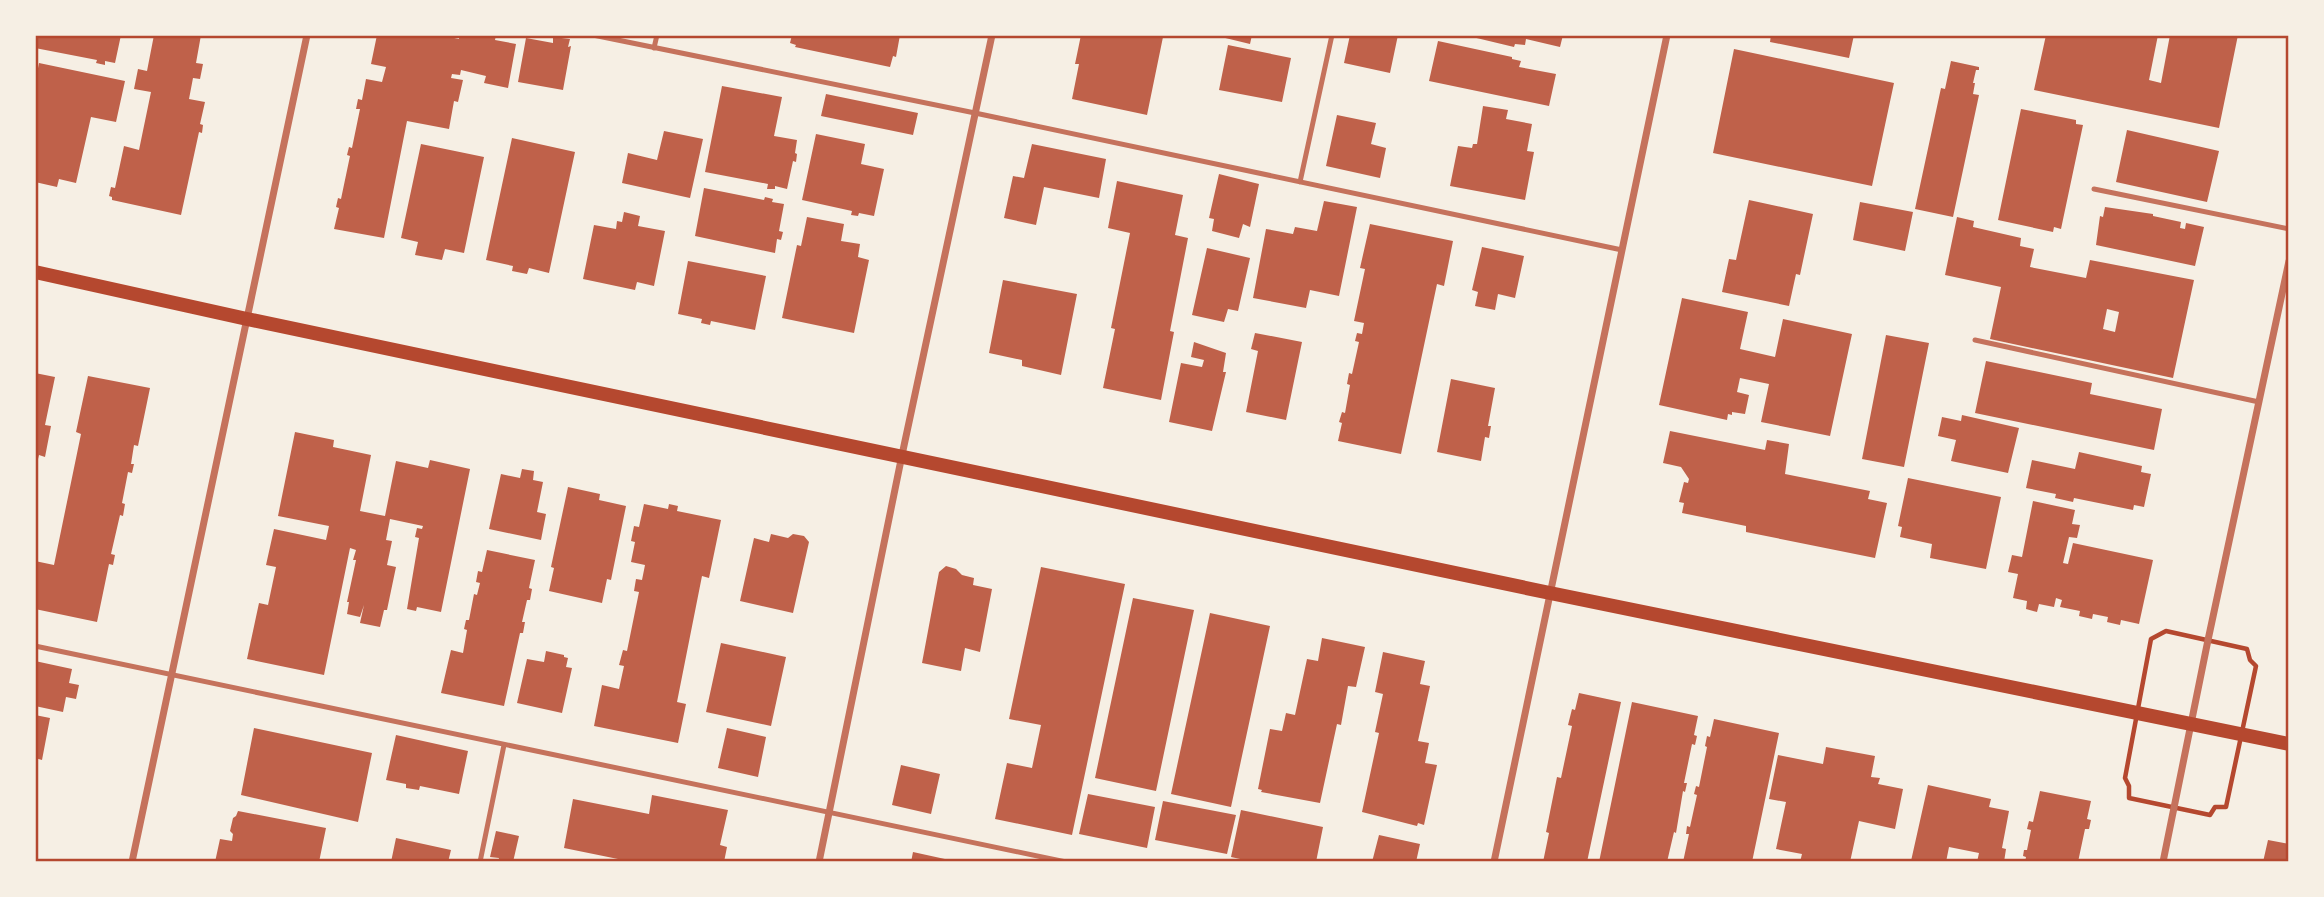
<svg xmlns="http://www.w3.org/2000/svg" width="2324" height="897" viewBox="0 0 2324 897" font-family="Overpass,sans-serif">
<style>
.building{fill:#bf614a;fill-rule:evenodd}
.lines{fill:none;stroke-linecap:round;stroke-linejoin:round}
.path{stroke:#b5482f;stroke-width:4.5}
.service{stroke:#c5725c;stroke-width:5}
.minor{stroke:#c5725c;stroke-width:7}
.secondary{stroke:#b5482f;stroke-width:14}
.neatline{fill:none;stroke:#b5482f;stroke-width:2.5}
</style>
<rect width="100%" height="100%" fill="#f6efe4"/>
<path class="building" d="M35,35H121L115,63L105,61V65L96,63L97,60L35,48Z
M154,35H201L196,63L203,64L200,79L193,78L189,99L205,102L200,124L203,125L202,133L199,132L181,215L112,200V197L109,196L111,187L115,188L124,146L139,150L151,92L134,89L138,69L147,71Z
M377,35H440L459,39V35H496L495,40L516,44L508,88L484,83L486,76L461,70L460,75L452,74L451,78L463,80L458,102L454,101L449,129L407,121L384,238L334,229L339,208L336,207L338,198L341,199L350,156L347,155L349,147L352,148L360,109H356L358,99L362,100L366,79L382,82L386,67L371,64Z
M792,35H900L896,57L893,56L890,67L795,47L796,45L790,43Z
M1081,35H1152L1163,37L1147,115L1072,99L1079,64H1075Z
M1213,35H1252L1250,44Z
M1350,35H1398L1390,73L1344,63Z
M1464,35H1563L1560,47L1526,39L1525,45L1515,44L1514,47Z
M1771,35H1854L1849,58L1770,42Z
M2046,35H2158L2149,80L2161,83L2170,35H2238L2219,128L2034,90Z
M553,37L570,39L568,47L571,46L563,90L518,82L526,38L553,43Z
M1438,41L1512,57V59L1521,61L1519,67L1556,74L1549,106L1429,81Z
M1228,45L1291,58L1282,102L1219,90Z
M1734,49L1894,83L1872,186L1713,153Z
M1951,61L1979,67V70H1976L1973,83H1975L1973,94L1979,95L1953,217L1915,209L1941,88L1945,89Z
M39,63L125,81L116,122L91,117L76,183L59,179L57,187L35,182V84Z
M722,86L782,97L774,136L797,140L795,153L797,154L796,162L793,161L787,189L775,186V189H767L768,184L705,172Z
M826,94L918,113L913,135L821,116Z
M1483,106L1508,110L1506,119L1532,124L1527,151L1534,152L1525,200L1450,186L1458,146L1472,148L1473,144H1477Z
M2021,109L2076,120V124L2083,125L2061,229L2054,227L2053,232L1998,220Z
M1337,115L1376,123L1371,144L1386,148L1380,178L1326,166Z
M2127,130L2219,151L2207,202L2116,182Z
M664,131L703,139L690,198L622,183L628,153L657,160Z
M816,134L865,144L861,164L884,169L874,216L859,213L858,216L851,215L852,211L802,200Z
M512,138L575,152L549,273L529,268L527,274L512,271L513,266L486,260Z
M421,144L484,157L464,253L445,249L442,260L415,255L418,242L401,238Z
M1032,144L1106,159L1099,198L1044,187L1036,225L1004,218L1013,176L1024,178Z
M1219,174L1259,184L1250,227L1243,224L1239,238L1212,231L1214,219L1209,218Z
M1117,181L1183,195L1175,235L1188,238L1170,331L1174,332L1161,400L1103,388L1115,329L1111,328L1130,233L1108,228Z
M704,188L764,200L765,197L773,199L772,202L784,204L779,231L783,232L781,240L777,239L775,253L695,236Z
M1749,200L1813,214L1800,275L1796,274L1789,306L1722,292L1729,259L1736,260Z
M1324,201L1357,207L1339,296L1310,290L1306,308L1253,298L1266,229L1293,234L1295,227L1317,231Z
M1860,202L1913,212L1905,251L1853,240Z
M2105,207L2153,214V216L2181,222L2180,228L2185,229L2186,223L2204,227L2195,266L2096,245L2100,216L2103,217Z
M624,212L640,216L638,226L665,231L654,286L637,282L635,290L583,279L594,225L616,229L617,221L622,222Z
M807,217L844,224L841,241L860,244L858,257L869,260L854,333L782,318L797,245L801,246Z
M1957,217L1974,221L1973,227L2021,238L2020,246L2034,249L2030,267L2086,278L2090,260L2194,280L2173,378L1990,339L2001,287L1945,275ZM2107,309L2119,312L2115,332L2103,329Z
M1370,224L1453,241L1444,286L1437,284L1401,454L1338,441L1342,423L1339,422L1342,412L1345,413L1350,385L1347,384L1349,373L1352,374L1359,342L1355,341L1357,333L1362,334L1364,323L1354,321L1365,269L1360,268Z
M1482,247L1524,256L1515,298L1498,294L1495,310L1475,306L1478,292L1472,290Z
M1207,248L1250,258L1238,311L1228,309L1224,322L1192,315Z
M688,261L766,276L755,330L711,321L710,325L701,323L702,319L678,314Z
M1003,280L1077,294L1061,375L1022,366V360L989,353Z
M1682,298L1748,312L1740,349L1775,357L1783,319L1852,334L1830,436L1761,422L1769,384L1740,378L1737,392L1749,395L1745,414L1732,412V415L1728,414L1727,420L1659,405Z
M1255,333L1302,342L1286,420L1246,412L1258,351L1251,349Z
M1886,335L1929,343L1904,467L1862,459Z
M1194,342L1226,353L1223,372H1226L1212,431L1169,422L1181,363L1202,367L1204,360L1191,357Z
M1986,361L2092,383L2090,394L2162,409L2154,450L1975,413Z
M35,373L55,377L45,425L51,426L45,457L39,455L36,467Z
M88,376L150,388L138,446L134,445L131,464H134L132,473L128,472L122,503L125,504L123,516L120,515L111,554L115,555L113,565L109,564L97,622L35,609V561L54,565L81,434L76,432Z
M1451,379L1495,388L1488,426H1491L1489,438L1485,437L1481,461L1437,452Z
M1962,415L2019,428L2008,473L1951,461L1956,440L1938,436L1942,417L1961,421Z
M1670,431L1765,450L1767,440L1789,444L1785,474L1870,491L1868,499L1887,503L1875,558L1746,532V526L1682,513L1684,503L1679,502L1684,482L1688,483L1689,479L1681,467L1663,463Z
M295,432L334,440L333,447L371,455L360,511L385,516L396,461L428,468L430,460L470,469L441,612L417,607L416,611L407,609L419,538L415,537L417,528L422,529L423,526L390,519L386,540L392,541L387,565L396,567L387,610H384L380,627L360,623L364,605L360,617L347,614L349,602H347L356,560H353L356,550L350,548L324,675L247,659L259,603L268,605L276,567L266,565L274,529L326,540L329,526L278,516Z
M2079,452L2142,466L2141,472L2151,474L2144,507L2134,505L2133,510L2074,498L2073,502L2055,498L2056,494L2026,488L2032,460L2075,469Z
M522,469L534,471L533,480L543,482L537,512L546,514L541,540L489,529L501,474L520,478Z
M1908,478L2001,497L1986,569L1930,558L1932,544L1900,537L1902,527L1898,526Z
M568,487L600,494L599,500L626,506L611,580L607,579L602,603L549,591L554,568L551,567Z
M2033,501L2075,510L2072,524L2080,525L2077,538L2069,537L2063,563L2068,564L2073,543L2153,560L2139,624L2121,620L2120,625L2107,622L2108,617L2093,614L2092,619L2079,616L2080,611L2060,607L2062,600L2056,598L2054,607L2039,604L2037,612L2026,609L2027,601L2013,598L2018,574L2008,572L2012,555L2022,557Z
M644,504L668,509L669,504L678,506L677,511L721,520L709,578L702,576L677,702L686,704L678,743L594,726L602,685L619,689L624,666L619,665L623,650L627,651L639,592L634,591L636,579L642,580L645,565L631,562L635,542L631,541L634,526L639,527Z
M771,534L788,538L793,534L804,536L809,542L793,613L740,601L754,538L769,542Z
M487,550L535,560L529,588L532,589L530,600H527L522,622H525L523,633H520L504,706L441,693L451,650L463,653L467,630L464,629L466,620H469L474,594L477,595L480,583L476,582L478,571L482,572Z
M946,566L956,569L962,575L974,578L973,585L992,589L980,652L965,648L961,671L922,663L939,572Z
M1041,567L1125,584L1072,835L995,819L1007,763L1032,768L1041,725L1009,719Z
M1133,598L1194,610L1156,791L1095,778Z
M1210,613L1270,626L1231,807L1171,794Z
M1322,638L1365,647L1356,687L1348,686L1341,725L1337,724L1320,803L1261,792L1262,790L1258,789L1270,729L1282,731L1286,713L1295,715L1307,659L1318,661Z
M721,643L786,657L771,726L706,712Z
M546,651L564,655V657L568,658L566,667L572,668L562,713L517,703L527,659L544,662Z
M1383,652L1425,661L1420,684L1430,686L1418,741L1429,743L1425,763L1437,765L1424,825L1418,823L1417,826L1362,812L1379,733L1375,732L1383,694L1375,692Z
M35,661L72,669L69,683L79,685L76,699L66,697L63,712L35,706Z
M1579,693L1621,702L1587,862H1543L1549,833L1546,832L1557,777L1561,778L1572,726L1568,725L1572,709L1575,710Z
M1632,702L1698,716L1694,735L1697,736L1695,745L1692,744L1684,783H1687L1685,792L1683,791L1676,833L1674,832L1667,862H1599Z
M35,715L50,718L42,760L35,758Z
M1714,719L1779,733L1752,862H1683L1689,834H1686L1687,826L1690,827L1697,795L1694,794L1696,786L1699,787L1707,747L1705,746L1707,736L1710,737Z
M254,728L372,753L358,822L241,795Z
M727,728L766,737L758,777L718,768Z
M396,735L468,751L459,794L420,786L419,790L406,788V784L386,780Z
M1826,747L1875,756L1871,777L1880,778L1878,784L1903,789L1895,829L1859,821L1850,862H1800L1802,854L1776,849L1786,802L1769,799L1778,755L1823,764Z
M901,765L940,774L931,814L892,805Z
M1928,785L1991,799L1989,807L2009,811L2002,848L2006,849L2004,862H1977L1979,853L1949,847L1946,862L1911,861Z
M2040,791L2091,801L2087,819L2091,820L2089,829H2085L2078,862H2025L2026,857L2023,856L2024,850H2027L2031,830L2027,829L2029,821L2033,822Z
M1088,794L1155,807L1147,848L1079,834Z
M652,795L728,810L720,845L727,847L724,862H617L618,859L564,848L573,799L649,814Z
M1163,801L1236,815L1227,854L1155,840Z
M1241,810L1323,827L1316,862H1254L1231,857Z
M238,811L326,828L319,862H215L220,839L232,841L233,834L230,831L233,818L236,816Z
M496,831L519,836L513,862H498L499,858L490,857Z
M1379,835L1420,844L1416,862H1372Z
M396,838L451,850L448,862H391Z
M2268,840L2289,844V862H2263Z
M913,852L954,861V862H911Z"/>
<g class="lines">
<path class="path" d="M2166,631L2247,649L2250,660L2256,666L2226,807H2215L2210,815L2129,798V786L2125,778L2151,639Z"/>
<path class="service" d="M593,35L975,113L1622,250
M654,48L657,35
M1300,182L1332,35
M2094,189L2289,229
M1975,340L2259,402
M35,646L1066,862
M480,862L504,745"/>
<path class="minor" d="M132,862L307,35
M819,862L902,455L992,35
M1494,862L1667,35
M2163,862L2208,640L2289,261"/>
<path class="secondary" d="M35,272L247,319L1550,593L2289,744"/>
</g>
<rect width="2324" height="897" fill="none" stroke="#f6efe4" stroke-width="74"/>
<rect x="37" y="37" width="2250" height="823" class="neatline"/>
</svg>
